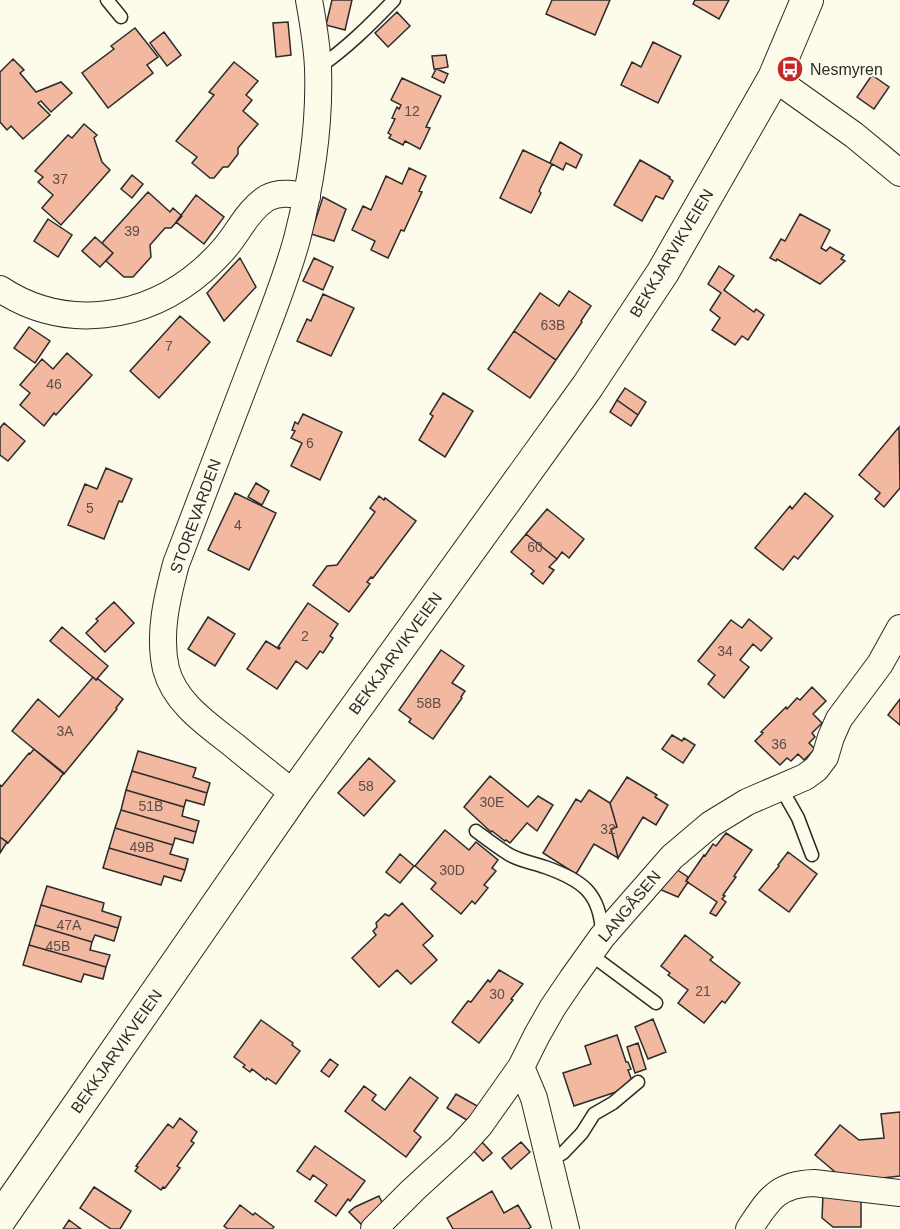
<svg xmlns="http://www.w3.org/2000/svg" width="900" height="1229" viewBox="0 0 900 1229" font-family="Helvetica,sans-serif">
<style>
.building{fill:#f2b8a0;stroke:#2b2b2b;stroke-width:1.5}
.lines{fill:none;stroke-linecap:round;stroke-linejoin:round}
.service-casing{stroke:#2b2b2b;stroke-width:15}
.minor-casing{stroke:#2b2b2b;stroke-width:28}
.tertiary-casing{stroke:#2b2b2b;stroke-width:34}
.service{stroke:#fdfbea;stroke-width:12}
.minor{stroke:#fdfbea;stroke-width:26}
.tertiary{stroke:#fdfbea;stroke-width:32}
.labels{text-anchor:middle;stroke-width:4.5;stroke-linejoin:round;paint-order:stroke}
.number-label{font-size:14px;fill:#5d4e48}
.poi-label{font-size:16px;fill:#2b2b2b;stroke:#fdfbea;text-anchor:start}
.street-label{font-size:16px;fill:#2b2b2b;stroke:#fdfbea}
</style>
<rect width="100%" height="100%" fill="#fdfbea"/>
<path class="building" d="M332,0H352L345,30L326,25Z
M552,0H610L595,35L546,14Z
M695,0H729L719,19L693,4Z
M397,12L410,26L388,47L375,33Z
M288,22L291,55L276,57L273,23Z
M135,28L158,57L147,65L153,73L108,108L82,73L114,49L111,46Z
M164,32L181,55L167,66L150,43Z
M653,42L681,56L658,103L621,85L632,62L641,67Z
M446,55L448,67L437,69L448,74L444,83L432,77L436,69H434L432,56Z
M13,59L24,70L20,73L36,92L61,82L72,93L51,112L41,101L38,103L50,115L23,139L11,126L7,130L0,122V72Z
M234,62L258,81L246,95L252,100L243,111L258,124L238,148V154L228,167H223L214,178H210L192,163L197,157L176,141L214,95L209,92Z
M872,75L889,87L874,109L857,97Z
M402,78L441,96L426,127L430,128L420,149L405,141L403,145L389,138L391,135L388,133L395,119L392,118L397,107L399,109L401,105L391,100Z
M84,124L97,135L94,138L102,162L110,170L61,225L42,208L53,195L38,182L43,177L35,171L68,135L72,138Z
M560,142L582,155L576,168L566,163L563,170L550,163Z
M523,150L552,164L539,191L541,193L531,213L500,198Z
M640,160L670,177L669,178L673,181L663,199L656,196L642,221L614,205Z
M409,168L426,176L419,191L422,192L404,231L401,230L388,258L371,250L375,241L352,230L363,206L371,210L386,176L402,184Z
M132,175L143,184L132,198L121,189Z
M148,192L170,212L173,208L182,216L171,228H165L150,245L151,257L133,277H124L106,261L113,253L102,243Z
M196,195L224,217L204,244L176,222Z
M323,197L346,209L334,241L311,234Z
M800,214L830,230L821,248L826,251L830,247L844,255L841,259L845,261L820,284L777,259L776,261L770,258L781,239L785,241Z
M48,219L72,235L58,257L34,241Z
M95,237L113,253L100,267L82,251Z
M240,258L256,287L224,321L207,293Z
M314,258L333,267L323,290L303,281Z
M719,266L734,276L724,290L754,312L756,309L764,315L748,340L742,336L735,345L712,330L720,318L710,310L721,293L708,284Z
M569,291L591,306L581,321L582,322L556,360L514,331L540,293L559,306Z
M323,294L354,308L331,356L297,341L307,319L311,321Z
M180,316L210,342L159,398L130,371Z
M29,327L50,341L35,363L14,348Z
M514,331L556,360L530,398L488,369Z
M67,353L92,375L56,415L54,413L44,426L20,405L30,393L20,385L42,359L53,369Z
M625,388L646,402L638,415L617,400Z
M443,393L473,411L445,457L419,440L433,416L430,414Z
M617,400L638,415L631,426L610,412Z
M303,414L342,432L320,480L291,466L302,443L291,438L295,431L292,430L295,422L298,424Z
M4,423L25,441L8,461L0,455V428Z
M899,427L900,488L884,507L875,499L880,493L859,475Z
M106,468L132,479L122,502L119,501L104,539L68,525L85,484L97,489Z
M256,483L269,491L262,505L248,497Z
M235,493L276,513L249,570L208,550Z
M805,493L833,516L798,559L794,556L783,570L755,548L790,506L792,509Z
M379,496L384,500L385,498L416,521L373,578L371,577L367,582L370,584L349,612L313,585L327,566L337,565L375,512L370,508Z
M547,509L584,539L569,558L562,552L557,559L526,534Z
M526,534L557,559L549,567L554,570L543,584L531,574L534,571L511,552Z
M114,602L134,623L105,652L86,633L98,621L96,619Z
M308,603L338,624L330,636L333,638L323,653L320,651L307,669L296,661L277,689L247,669L266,641L279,649L280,648L278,647Z
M208,617L235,634L215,666L188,649Z
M749,619L772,638L761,651L753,644L740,660L749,667L724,698L708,684L715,675L698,661L731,620L742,628Z
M62,627L108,666L96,680L50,641Z
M441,650L464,666L452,683L465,691L461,697L462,698L433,739L409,722L411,719L399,710Z
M93,677L96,680L98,679L123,699L116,708L117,709L64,774L12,731L38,699L59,717Z
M812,687L826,701L813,714L822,723L812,733L815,737L809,743L815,749L804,760L798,754L791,761L787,758L780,765L755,741L763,733L761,732L786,707L787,709L797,698L800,700Z
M900,699V725L888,715Z
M672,735L682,741L684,738L695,745L683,763L662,749Z
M34,749L64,773L60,778V779L8,843L0,837V785L2,786L29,753L30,754Z
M138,751L196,768L193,777L210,783L207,793L132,771Z
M369,758L395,781L364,816L338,793Z
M132,771L207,793L204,805L186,800L184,807L126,790Z
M490,776L528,807L538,796L553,805L537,831L527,823L510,843L506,840L505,841L492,831L491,832L464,807Z
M627,777L657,795L655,797L668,805L656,825L643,817L618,858L611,829L617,827L610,803Z
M126,790L184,807L182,816L199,821L196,832L121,810Z
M589,790L610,803L617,827L611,829L618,858L594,844L576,874L543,853L576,799L581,802Z
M121,810L196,832L193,843L175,838L173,845L115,828Z
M115,828L173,845L170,854L188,859L185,870L109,848Z
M445,830L469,850L476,842L498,860L492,868L496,871L484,885L488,888L475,904L472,901L461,914L431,889L436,883L415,866Z
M726,833L752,850L734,876L736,877L723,895L725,896L722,899L726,902L716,916L710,913L717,902L686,881L704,855L705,856L713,844L716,846Z
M0,837L7,842L0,853Z
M109,848L185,870L181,881L164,876L161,885L103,868Z
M788,852L817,874L789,912L759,890L779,866L778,865Z
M400,854L414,866L400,883L386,872Z
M676,869L688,877L686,881L688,882L678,897L659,889Z
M47,886L104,903L102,911L121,917L118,928L41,905Z
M402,903L433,936L423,945L437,960L411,984L397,970L379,987L352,958L376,935L373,931L377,927L376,923L385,914L389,916Z
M41,905L118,928L114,941L95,935L92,942L35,925Z
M35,925L92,942L90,950L110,955L106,967L29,945Z
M685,935L713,957L710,960L740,983L725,1003L722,1001L704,1023L678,1003L688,990L668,975L670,973L661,966Z
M29,945L106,967L103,979L84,974L81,982L23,965Z
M499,970L523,984L511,999L513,1000L479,1043L452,1022L468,1001L471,1002L488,980L490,982Z
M653,1019L666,1052L648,1059L635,1027Z
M261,1020L293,1043L292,1045L300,1051L276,1084L267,1078L266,1080L252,1069L250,1072L243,1067L245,1065L234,1057Z
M617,1035L626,1062H628L631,1069L628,1070L634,1086L574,1106L563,1073L591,1064L585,1046Z
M638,1043L646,1069L635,1073L627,1047Z
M330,1059L338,1065L329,1077L321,1071Z
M410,1077L438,1098L414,1131L421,1137L406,1157L345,1111L364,1086L376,1095L372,1100L385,1110Z
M456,1094L479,1107L470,1122L447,1108Z
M900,1112V1176L847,1182L815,1155L840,1125L859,1140L884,1138L881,1114Z
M180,1118L197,1132L191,1141L194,1143L177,1166L180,1168L165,1188L163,1187L161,1190L135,1171L138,1167L136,1166L168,1124L173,1128Z
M481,1141L492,1153L483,1161L472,1149Z
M521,1142L530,1152L511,1169L502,1158Z
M315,1146L365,1181L350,1201L348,1199L336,1216L315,1201L327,1185L313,1175L310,1180L297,1171Z
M94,1187L131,1211L120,1229H111L80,1208Z
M492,1191L504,1213L518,1205L531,1227L528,1229H453L447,1218Z
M823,1195L861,1196V1227H833L822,1218Z
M379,1196L385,1209L363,1226L349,1212L355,1207Z
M240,1205L253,1215L255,1213L274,1227L272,1229H228L224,1226Z
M69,1220L81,1229H63Z"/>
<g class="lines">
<defs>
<path id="service" d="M107,0L121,17
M318,68C347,48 370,25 394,0
M781,788L798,818L812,855
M476,831C487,839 498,848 510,855C521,861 534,863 545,867C582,880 601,893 602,935
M590,954L656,1003
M549,1161L563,1153L582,1133L594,1114L613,1103L638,1082"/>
<path id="minor" d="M774,78L854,135L900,173
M0,289C65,332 146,320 203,270C213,261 224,250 231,240C242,225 251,208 267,198C280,191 294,194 307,197
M294,794C275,778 255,763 236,747C210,726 175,704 166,669C158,634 167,598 176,564C201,499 226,434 251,368C267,326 285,283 297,239C311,184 320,125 318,68C317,45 313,22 309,0
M521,1067L537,1035L553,1007L572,979L602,937L672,857L711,824L747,802L805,777L816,769L825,757L831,737L839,719L880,664L900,628
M374,1229L413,1190L460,1147L480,1125L521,1067L534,1098L566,1229
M749,1229C768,1201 776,1184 814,1183L900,1193"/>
<path id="tertiary" d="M0,1219L294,794L587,387L663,272L774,78L807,0"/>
</defs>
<use href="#service" class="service-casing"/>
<use href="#minor" class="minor-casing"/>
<use href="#tertiary" class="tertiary-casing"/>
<use href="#service" class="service"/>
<use href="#minor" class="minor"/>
<use href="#tertiary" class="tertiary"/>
</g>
<defs>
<symbol id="bus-disc" viewBox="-11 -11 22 22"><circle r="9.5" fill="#c62828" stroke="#fdfbea"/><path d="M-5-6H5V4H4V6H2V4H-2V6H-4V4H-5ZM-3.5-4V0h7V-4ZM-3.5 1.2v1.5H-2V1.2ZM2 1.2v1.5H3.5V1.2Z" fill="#fff"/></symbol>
</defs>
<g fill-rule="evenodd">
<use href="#bus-disc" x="775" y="54" width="30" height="30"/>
</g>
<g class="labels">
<g class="number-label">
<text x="412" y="116">12</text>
<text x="60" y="184">37</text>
<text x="132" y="236">39</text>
<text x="553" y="330">63B</text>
<text x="169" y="351">7</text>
<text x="54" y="389">46</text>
<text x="310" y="448">6</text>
<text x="90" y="513">5</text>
<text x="238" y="530">4</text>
<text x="535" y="552">60</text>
<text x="305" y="641">2</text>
<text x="725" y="656">34</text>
<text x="429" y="708">58B</text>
<text x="65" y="736">3A</text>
<text x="779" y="749">36</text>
<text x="366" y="791">58</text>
<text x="492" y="807">30E</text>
<text x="151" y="811">51B</text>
<text x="608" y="834">32</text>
<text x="142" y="852">49B</text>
<text x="452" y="875">30D</text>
<text x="69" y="930">47A</text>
<text x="58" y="951">45B</text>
<text x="703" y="996">21</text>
<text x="497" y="999">30</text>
</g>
<g class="poi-label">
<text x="810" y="75">Nesmyren</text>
</g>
<g class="street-label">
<text transform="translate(671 253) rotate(-59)" y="6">BEKKJARVIKVEIEN</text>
<text transform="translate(195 516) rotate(-70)" y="6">STOREVARDEN</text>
<text transform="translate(395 653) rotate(-54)" y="6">BEKKJARVIKVEIEN</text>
<text transform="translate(629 906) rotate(-50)" y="6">LANGÅSEN</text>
<text transform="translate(116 1051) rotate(-55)" y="6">BEKKJARVIKVEIEN</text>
</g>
</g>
</svg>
